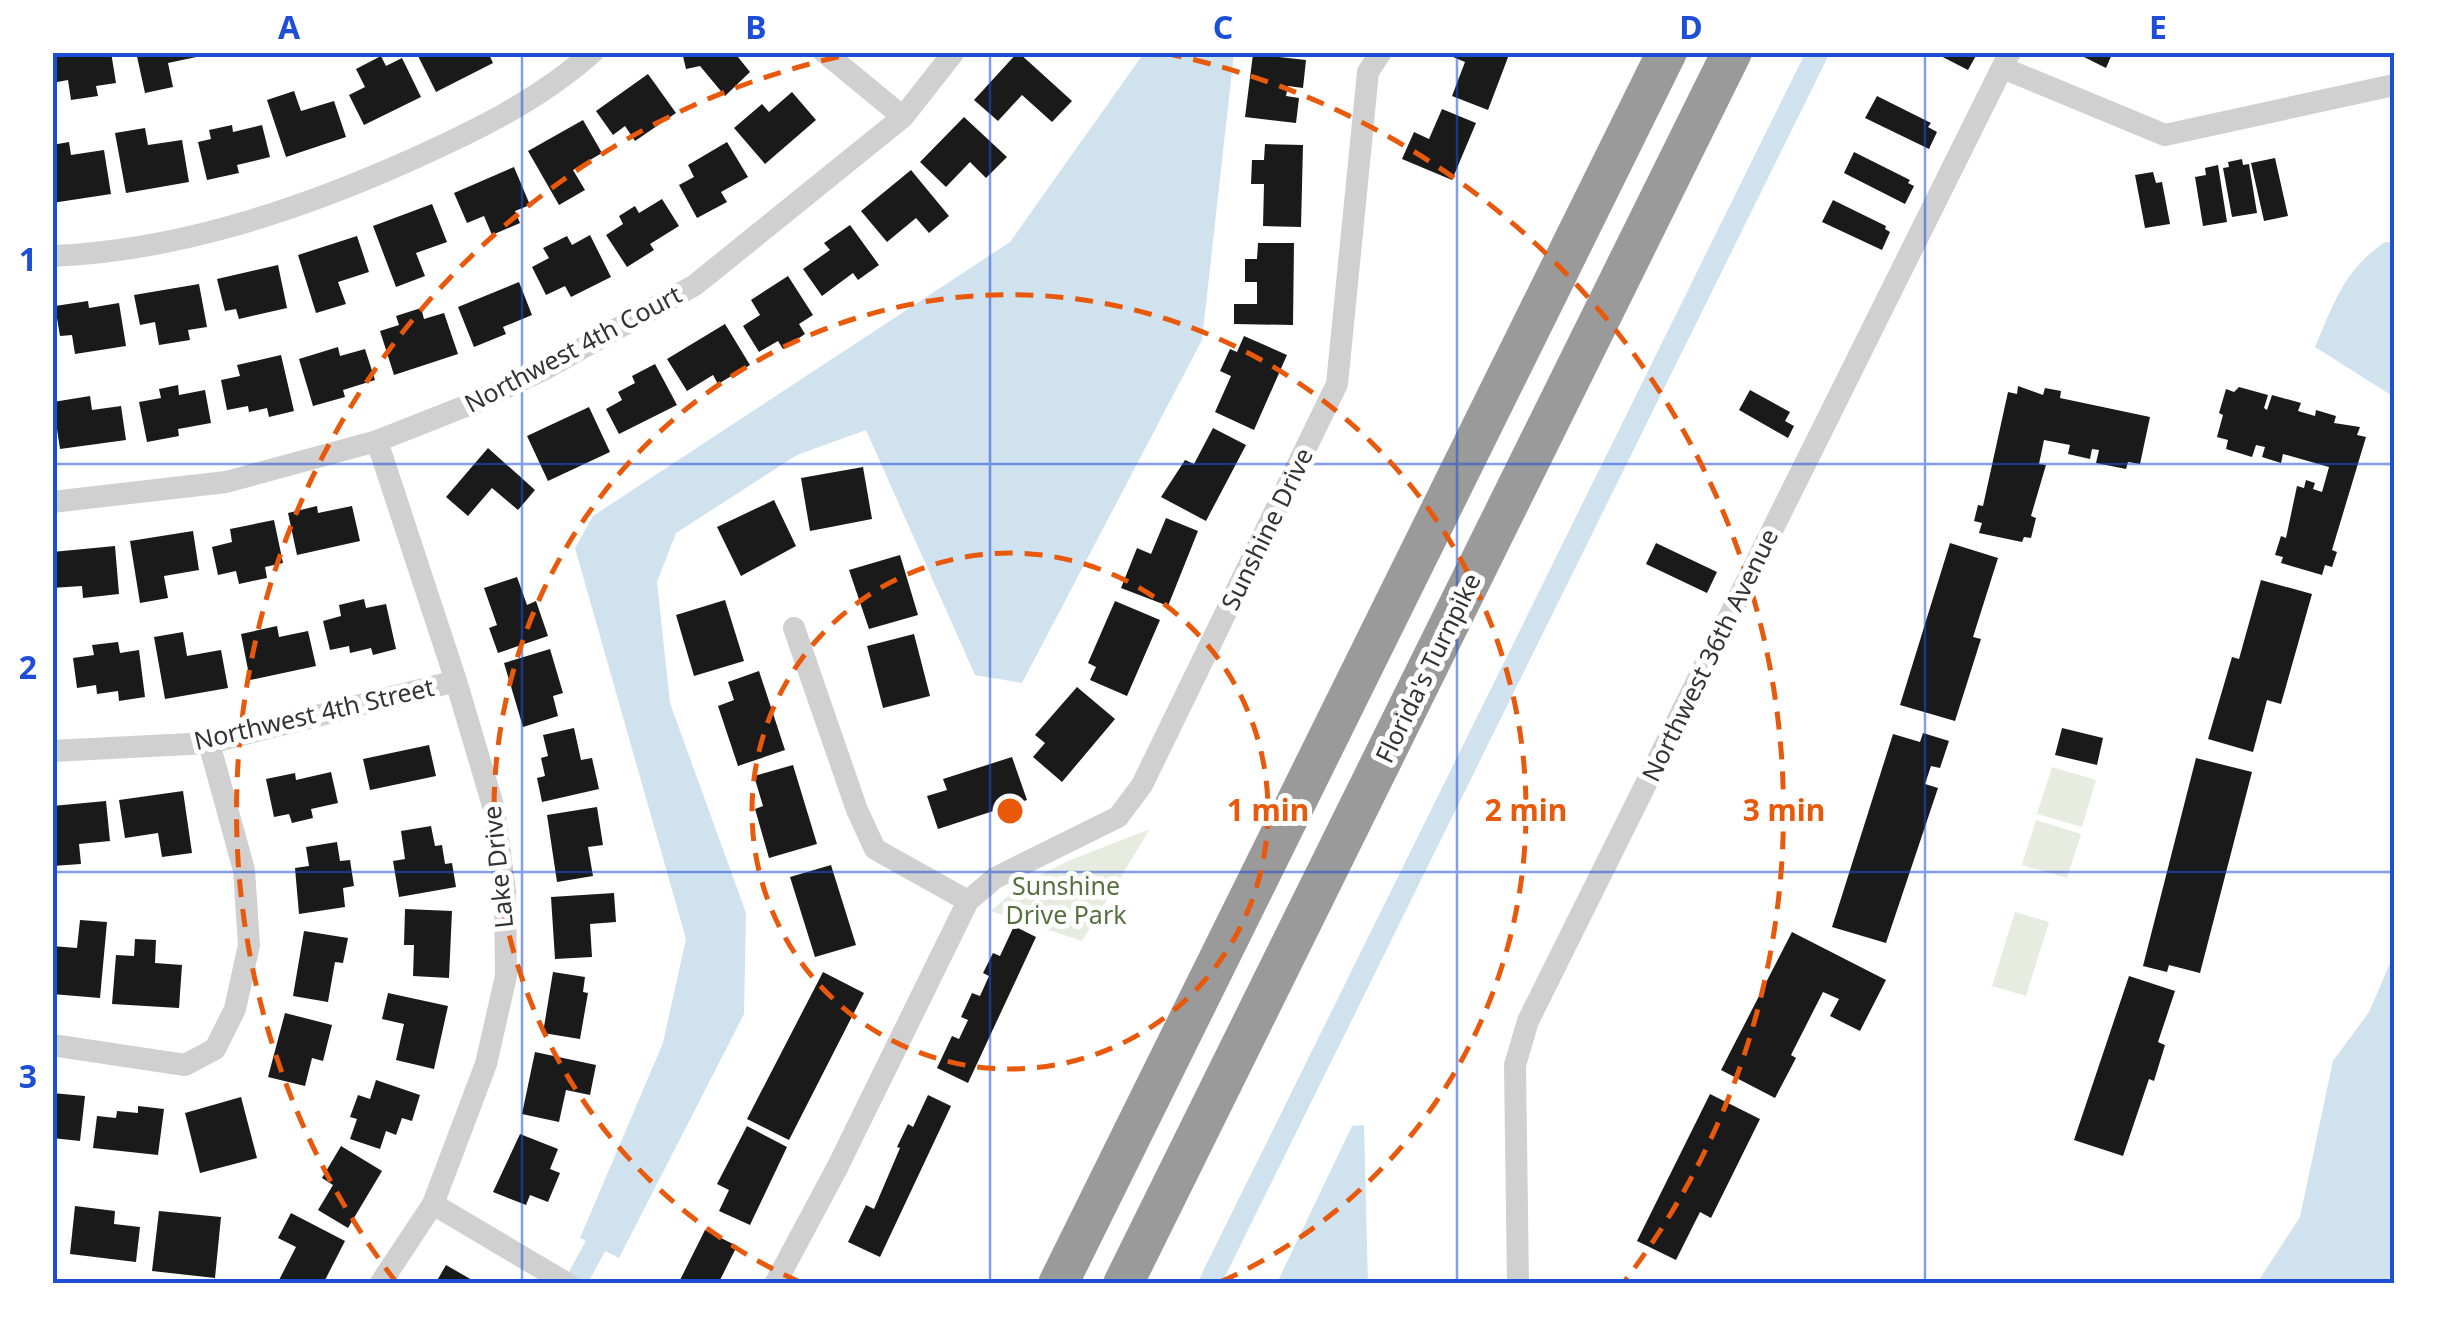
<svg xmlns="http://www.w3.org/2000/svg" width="2447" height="1336" viewBox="0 0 2447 1336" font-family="'Noto Sans',sans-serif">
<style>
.green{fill:#e6ecdf}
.water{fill:#cfe2ee}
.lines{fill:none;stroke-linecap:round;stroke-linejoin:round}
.canal{stroke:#cfe2ee;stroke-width:22}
.building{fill:#1a1a1a}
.street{stroke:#d0d0d0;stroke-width:22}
.highway{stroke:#9a9a9a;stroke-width:40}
.grid{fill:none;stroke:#1d4ed8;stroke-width:2.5;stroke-opacity:0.55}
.ring{fill:none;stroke:#e8590c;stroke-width:5;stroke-dasharray:18 12}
.labels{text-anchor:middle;stroke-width:10;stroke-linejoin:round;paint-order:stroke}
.street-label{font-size:25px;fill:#333;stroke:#fff}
.park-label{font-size:25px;fill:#56703f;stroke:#fff}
.centre{fill:#e8590c;stroke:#fff;stroke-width:5}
.ring-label{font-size:30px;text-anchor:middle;font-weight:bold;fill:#e8590c;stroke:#fff;stroke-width:10;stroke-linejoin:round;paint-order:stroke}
.neatline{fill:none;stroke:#1d4ed8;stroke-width:4}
.grid-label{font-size:32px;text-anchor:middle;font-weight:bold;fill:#1d4ed8}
</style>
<rect width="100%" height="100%" fill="#fff"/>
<path class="green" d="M2052,767L2096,780L2082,827L2037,814Z
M2036,820L2081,834L2067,878L2022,865Z
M1150,829L1082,941L991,911L1019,886L1068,861Z
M2015,912L2049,922L2026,996L1992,986Z"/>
<path class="water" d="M1144,53H1234L1202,340L1022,683L975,675L866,430L797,455L676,533L657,582L670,703L746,913L744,1014L619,1258L580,1238L663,1043L686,939L575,548L593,516L1010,242Z
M2385,242H2394V397L2315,347C2334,303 2344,270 2385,242Z
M2394,954V1283H2257L2300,1217L2333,1061L2369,1012Z
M1364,1125L1368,1283H1277L1352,1126Z"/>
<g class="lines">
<path class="canal" d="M575,1284L609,1221
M1209,1284L1818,52"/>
</g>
<path class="building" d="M52,52H111L116,83L96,86L98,96L71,100L68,80L52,83Z
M136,52H200L201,56L168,63L173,87L145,93Z
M416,52H488L493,63L436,92Z
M682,52H734L750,72L725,96L700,66L686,69Z
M1018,52L1072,101L1052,122L1022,95L998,121L974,100Z
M1455,52H1510L1488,110L1452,96L1465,62L1453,57Z
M1933,52H1978L1968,70Z
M2074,52H2113L2106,68Z
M1253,54L1306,60L1303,88L1288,86L1286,96L1299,98L1296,123L1245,117Z
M381,56L386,66L402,58L421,97L364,125L349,95L365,87L356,69Z
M648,74L676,113L635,141L625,126L613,135L596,111Z
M294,91L301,111L334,101L346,137L286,157L267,100Z
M792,92L816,120L765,164L734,128L762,104L769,112Z
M1877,96L1931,123L1928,127L1937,132L1929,149L1865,118Z
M1442,109L1476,123L1452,180L1402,159L1414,132L1429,139Z
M964,117L1007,157L986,178L970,162L946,187L920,162Z
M583,120L602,153L573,170L585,190L559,205L528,151Z
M232,125L233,132L262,125L270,157L237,165L239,173L207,180L198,142L211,139L209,130Z
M145,128L148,145L182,140L189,182L126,193L115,133Z
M69,142L71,155L104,150L111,194L52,203V145Z
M727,142L748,177L721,192L727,202L697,218L679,185L694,177L688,165Z
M1265,144L1303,145L1301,227L1263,226L1264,184H1251L1252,160H1264Z
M1854,152L1910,180L1908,183L1914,186L1905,204L1844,173Z
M2275,158L2288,216L2264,221L2251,163Z
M2242,159L2243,165L2249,164L2257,213L2232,217L2223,168L2229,167L2228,162Z
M2218,165L2227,222L2203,226L2195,177L2206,175L2205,168Z
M514,167L530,205L515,211L520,223L492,235L484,216L467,223L454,193Z
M911,170L949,216L929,233L916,218L887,242L861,211Z
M2153,172L2156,183L2162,182L2170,224L2145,228L2135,175Z
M662,199L679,226L650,244L654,250L627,267L606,235L623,224L619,216L635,206L639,213Z
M1833,200L1886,226L1885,229L1890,232L1882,250L1822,222Z
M432,204L447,242L416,253L425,276L396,287L373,226Z
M850,225L879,265L858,280L853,273L822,296L803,269L830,250L824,243Z
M590,235L611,277L571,297L565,286L546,295L532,267L549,258L543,248L567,236L572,245Z
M357,236L369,272L338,282L346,304L316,313L298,255Z
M1258,243H1294L1293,325L1234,324V304H1257V282H1245V259H1257Z
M278,265L287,308L239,319L236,309L225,311L217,279Z
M788,276L813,315L799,324L805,334L783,349L778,341L759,352L743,326L760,315L751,300Z
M519,282L532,315L503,327L506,334L474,347L458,307Z
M199,284L207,327L188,330L190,340L159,345L155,322L140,325L134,295Z
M88,301L89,308L119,303L126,346L75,354L72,335L60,336L55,306Z
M421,308L424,319L444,313L458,354L394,375L380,331L399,325L396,316Z
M725,324L750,365L718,384L713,375L687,391L667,359Z
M1244,336L1287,355L1254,430L1215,412L1231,376L1220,371L1230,349L1237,352Z
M338,347L340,356L365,349L375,380L343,390L345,397L313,406L299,359Z
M281,355L294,411L269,417L267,408L249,412L248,406L227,410L221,380L240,376L237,365Z
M655,364L677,405L619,434L606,409L622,400L618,392L635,383L632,376Z
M178,385L179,395L205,390L211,423L178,429L179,436L147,442L139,402L161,398L159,389Z
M2018,386L2043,395L2045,388L2061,391L2060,398L2150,417L2140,464L2128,462L2126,469L2096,463L2099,450L2092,449L2090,459L2068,454L2070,445L2044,440L2039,464L2046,465L2031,516L2036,518L2031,538L2024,537L2022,542L1979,533L1982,523L1974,521L1978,505L1983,506L2008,392L2017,394Z
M2239,387L2268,395L2264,408L2267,410L2272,395L2301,403L2298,411L2315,416L2316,410L2336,416L2334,423L2360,427L2357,435L2366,437L2332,550L2337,552L2332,567L2325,565L2322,575L2281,563L2283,557L2275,555L2281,536L2286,538L2297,486L2304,488L2306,480L2315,483L2313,489L2322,492L2329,467L2283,454L2281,463L2262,457L2265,447L2256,445L2252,457L2226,449L2228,440L2217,437L2223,415L2219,413L2226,389L2234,392Z
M1750,390L1790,412L1785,421L1794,426L1788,438L1739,410Z
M90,396L92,410L121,406L126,440L60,449L53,402Z
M589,407L610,452L548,481L527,436Z
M1213,428L1246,445L1206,521L1161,497L1185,460L1194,464Z
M488,448L535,490L518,510L492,488L468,516L446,497Z
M863,467L872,519L810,531L801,478Z
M774,500L796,546L741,576L717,527Z
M317,506L318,513L352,506L360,541L297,555L288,513Z
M1166,518L1198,531L1168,606L1121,588L1137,548L1151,554Z
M274,520L283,563L265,567L267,578L239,584L236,571L218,575L212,547L232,542L230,529Z
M193,531L199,570L164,576L168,598L140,603L130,541Z
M1656,543L1717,572L1707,593L1646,564Z
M1950,543L1998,558L1973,637L1981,639L1955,721L1900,705Z
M115,546L119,594L83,598L82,586L52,588V552Z
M900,555L918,615L869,629L849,570Z
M517,577L527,605L536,601L548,636L498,653L489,628L497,625L484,588Z
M2261,580L2312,594L2281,704L2267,700L2253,752L2208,739L2232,657L2239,659Z
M364,599L366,608L386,604L396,649L373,655L371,648L350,653L349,646L330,650L323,621L341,616L339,605Z
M725,600L744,661L694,676L676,615Z
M1115,601L1160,620L1127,696L1090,680L1096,667L1088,663Z
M277,626L279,637L308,631L316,666L250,680L241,634Z
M183,632L187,656L221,650L228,688L165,699L154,637Z
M914,634L930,696L883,708L867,646Z
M118,642L120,653L139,650L145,697L119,701L118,691L97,694L96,685L77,688L73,658L94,655L92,645Z
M550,649L563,693L553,696L558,716L523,727L504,663Z
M759,671L785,750L738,766L718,706L734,700L728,682Z
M1077,687L1115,719L1062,782L1033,757L1045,743L1035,735Z
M574,728L581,760L592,758L599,789L542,802L537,778L545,776L541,758L548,756L543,735Z
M2062,728L2103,738L2097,765L2055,755Z
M1923,733L1949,741L1940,768L1931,766L1925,784L1938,788L1886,943L1832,927L1893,734L1920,742Z
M429,745L436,776L370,790L363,759Z
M1012,757L1027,800L938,829L927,796L947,790L943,779Z
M2196,758L2252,772L2200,973L2169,965L2167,972L2143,966Z
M793,765L817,844L769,858L755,809L763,806L754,776Z
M331,772L338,803L311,809L313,818L292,823L289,814L274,817L266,779L295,773L296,780Z
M183,791L192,853L162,857L158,833L125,838L119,800Z
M106,801L110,841L79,844L81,864L52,866V806Z
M597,807L603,845L588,847L593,876L557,882L547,815Z
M431,826L435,846L442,845L445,864L452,863L456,887L399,897L393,861L405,859L401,831Z
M337,842L340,861L350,860L354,886L343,888L345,907L299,914L295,868L309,866L306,847Z
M831,865L856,945L815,957L790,877Z
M614,893L616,922L590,924L592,957L555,959L551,897Z
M405,909L452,911L449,978L413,976L414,945H404Z
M80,920L107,922L100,998L52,994V946L77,948Z
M1014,926L1036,937L968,1083L937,1068L952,1036L959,1039L968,1020L961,1017L972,993L980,996L989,976L983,973L993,953L1000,956Z
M304,931L348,938L343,963L335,962L328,1002L293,996Z
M1792,932L1886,980L1860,1031L1830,1016L1839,999L1823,992L1791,1055L1796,1058L1775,1098L1721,1070Z
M135,939L156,940L155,963L182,965L179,1008L112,1004L116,955L134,956Z
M553,972L585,977L583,992L588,993L580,1039L543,1033Z
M823,972L864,993L789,1140L747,1119Z
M2129,976L2175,991L2158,1042L2165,1045L2154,1081L2149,1079L2123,1156L2074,1140Z
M388,993L448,1006L434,1069L396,1060L404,1024L382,1019Z
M285,1013L332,1025L323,1061L312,1058L305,1086L268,1077Z
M535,1052L596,1065L590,1095L566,1090L559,1122L522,1114Z
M376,1080L420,1095L412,1121L402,1118L396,1135L386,1131L380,1149L350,1139L357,1119L350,1117L358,1095L370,1099Z
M52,1093L85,1096L80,1141L52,1138Z
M1710,1094L1760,1119L1711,1218L1700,1212L1676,1260L1637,1241Z
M928,1095L951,1106L880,1257L848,1242L866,1205L874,1209L900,1148L897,1147L908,1124L913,1127Z
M241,1097L257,1158L200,1173L185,1113Z
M138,1106L164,1109L158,1155L93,1148L97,1116L116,1118L117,1111L138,1113Z
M747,1126L787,1147L750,1225L719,1211L729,1190L717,1184Z
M520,1134L558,1149L550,1169L560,1173L548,1202L530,1195L526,1205L493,1192Z
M341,1146L382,1171L348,1228L318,1210L333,1185L322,1178Z
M75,1206L115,1211L114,1224L140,1227L136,1262L70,1254Z
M159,1211L221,1217L215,1278L152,1271Z
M291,1213L345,1241L323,1284H285L279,1280L296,1247L278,1238Z
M705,1230L737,1246L718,1284H678Z
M446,1265L479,1284H435Z"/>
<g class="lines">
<path class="street" d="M824,52L903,117
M2003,68L2165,135L2394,85
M52,256C174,251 293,212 404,163C471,133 537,102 593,52
M377,441L456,681L494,809L505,891L506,976L486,1064L433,1204L380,1284
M52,502L226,482L377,441L476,402L547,368L695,285L903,117L954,52
M794,628L857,810L875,849L968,901
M52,751L209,743L456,681
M52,1045L185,1065L215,1049L235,1009L249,945L244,870L209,743
M433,1204L568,1284
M775,1284L837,1168L968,901L995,878L1118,817L1142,785L1337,384L1368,72L1381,52
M1518,1284L1515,1065L1528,1021L2010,52"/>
<path class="highway" d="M1058,1284L1667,52
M1123,1284L1732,52"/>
</g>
<path class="grid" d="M522,52V1284M990,52V1284M1457,52V1284M1925,52V1284M52,464H2394M52,872H2394"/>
<g class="ring">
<circle cx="1010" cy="811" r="258"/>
<path d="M800 1282A516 516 0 1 1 1220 1282"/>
<path d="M396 1282A774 774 0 0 1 856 53M1164 53A774 774 0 0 1 1624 1282"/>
</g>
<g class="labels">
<g class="street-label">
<text transform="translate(573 349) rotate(-28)" y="9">Northwest 4th Court</text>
<text transform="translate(1267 529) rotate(-64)" y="9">Sunshine Drive</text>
<text transform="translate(1710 655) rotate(-64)" y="9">Northwest 36th Avenue</text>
<text transform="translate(1428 668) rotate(-64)" y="9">Florida's Turnpike</text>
<text transform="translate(314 714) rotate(-13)" y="9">Northwest 4th Street</text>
<text transform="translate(498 867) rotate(-96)" y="9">Lake Drive</text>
</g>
<g class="park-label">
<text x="1066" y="895">Sunshine<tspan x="1066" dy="29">Drive Park</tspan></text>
</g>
</g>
<circle cx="1010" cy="811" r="15" class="centre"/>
<g class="ring-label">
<text x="1268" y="821">1 min</text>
<text x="1526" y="821">2 min</text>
<text x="1784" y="821">3 min</text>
</g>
<rect width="2447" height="1336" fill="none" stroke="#ffffff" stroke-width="110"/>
<rect x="55" y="55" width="2337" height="1226" class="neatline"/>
<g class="grid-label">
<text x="289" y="39">A</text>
<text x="756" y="39">B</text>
<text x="1223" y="39">C</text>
<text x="1691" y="39">D</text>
<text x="2158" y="39">E</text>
<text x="28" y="271">1</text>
<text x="28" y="679">2</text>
<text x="28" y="1088">3</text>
</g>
</svg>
